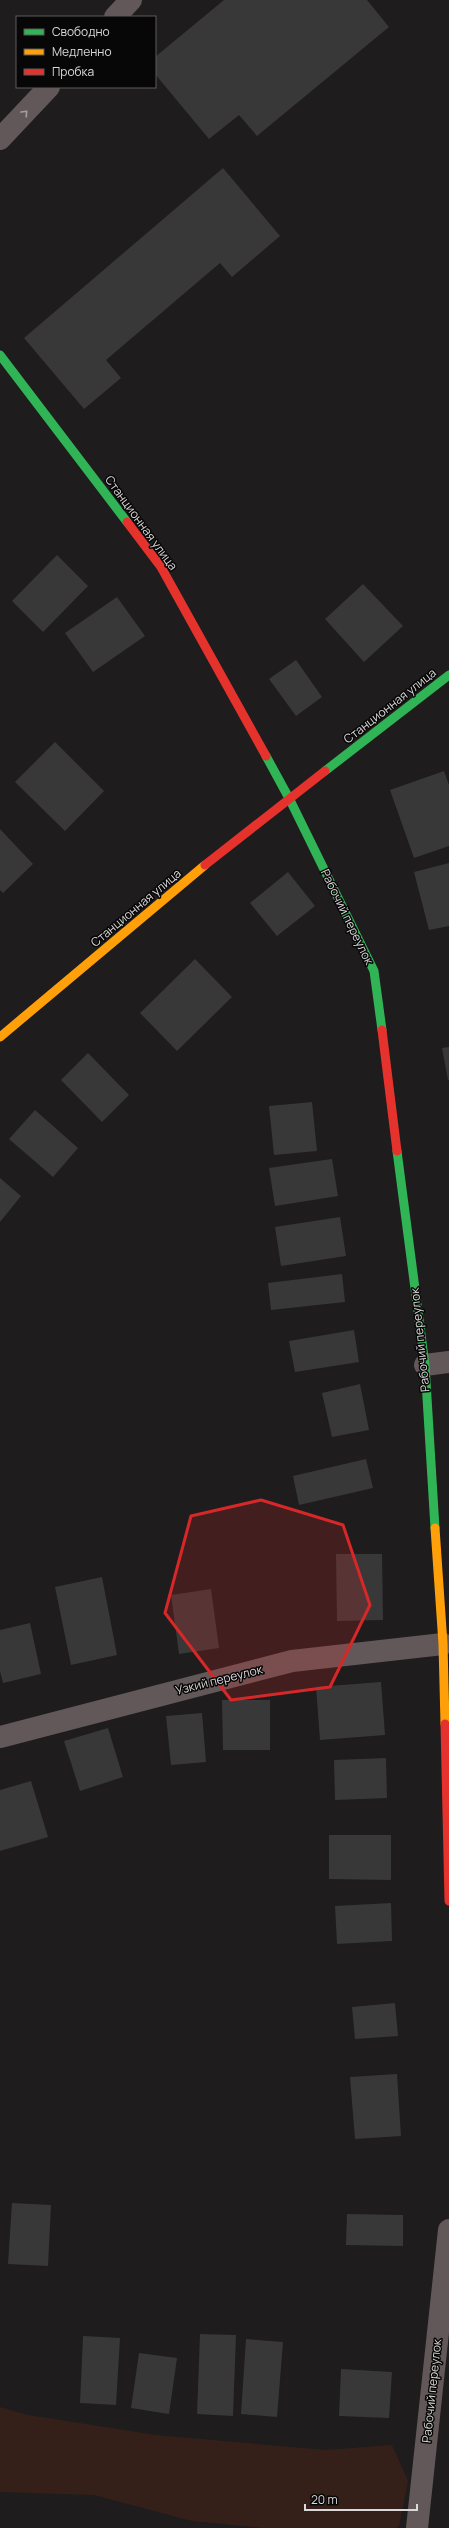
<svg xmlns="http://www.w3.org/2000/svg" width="449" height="2528" viewBox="0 0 449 2528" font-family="Manrope,sans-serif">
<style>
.green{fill:#342019}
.building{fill:#393839}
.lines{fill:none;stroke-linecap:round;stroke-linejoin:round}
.street{stroke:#635859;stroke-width:22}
.fast{stroke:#30b455;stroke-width:9}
.slow{stroke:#ff9f0a;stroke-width:9}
.jam{stroke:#e5322d;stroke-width:9}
.oneway{stroke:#a59ea0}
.marked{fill:#d62828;fill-opacity:0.2;stroke:#d62828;stroke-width:3;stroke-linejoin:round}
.labels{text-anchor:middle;stroke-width:3;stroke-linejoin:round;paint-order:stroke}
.street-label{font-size:12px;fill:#dbd8da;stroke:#080707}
</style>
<rect width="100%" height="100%" fill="#1e1c1d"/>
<path class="green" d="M0,2407L28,2415L156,2435L326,2450L392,2445L408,2481L399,2526L396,2528H263L192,2521L94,2495L0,2492Z"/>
<path class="building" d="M224,0H367L389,27L257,136L239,115L209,139L155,74V57Z
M223,168L280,236L232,277L220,263L106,360L121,378L84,409L24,338Z
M57,555L88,586L43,632L12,601Z
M363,584L403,626L364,662L325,619Z
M117,597L145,636L93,672L65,633Z
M296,660L322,697L296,716L269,679Z
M55,742L104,791L65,831L15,782Z
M444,771L449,785V846L414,858L390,790Z
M0,829L33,864L3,893L0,890Z
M449,863V926L429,930L414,872Z
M288,872L315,906L277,936L250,903Z
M195,959L232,997L177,1051L140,1013Z
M449,1047V1080H448L442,1048Z
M88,1053L129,1095L102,1122L61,1080Z
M312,1102L317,1151L274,1155L269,1106Z
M35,1110L78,1148L53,1177L9,1139Z
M332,1159L338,1196L275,1206L269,1168Z
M0,1178L21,1196L0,1222Z
M340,1217L346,1256L281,1266L275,1227Z
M342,1274L345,1302L271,1310L268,1283Z
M354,1330L359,1362L295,1372L289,1341Z
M360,1384L369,1430L332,1437L322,1393Z
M366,1459L373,1488L299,1505L293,1476Z
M336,1554H382L383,1620L337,1621Z
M102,1577L117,1655L71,1665L55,1587Z
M211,1589L219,1648L179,1654L171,1595Z
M30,1623L41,1674L3,1683L0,1671V1630Z
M381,1682L385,1735L320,1740L316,1687Z
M222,1700H270V1750H223Z
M202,1713L206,1762L171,1765L166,1716Z
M108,1728L123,1777L80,1791L64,1741Z
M386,1758L387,1798L335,1800L334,1760Z
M31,1781L48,1837L0,1851V1790Z
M329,1835H391V1880L329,1879Z
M391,1903L392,1941L337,1944L335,1906Z
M395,2003L398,2036L355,2039L352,2007Z
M397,2074L401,2136L355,2139L350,2077Z
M12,2203L51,2205L48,2266L8,2264Z
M347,2214L403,2215V2246L346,2245Z
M200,2334L236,2335L233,2416L197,2414Z
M83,2336L120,2338L116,2405L80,2403Z
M246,2339L283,2342L277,2417L241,2414Z
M139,2353L177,2358L169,2414L131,2408Z
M341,2369L392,2372L389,2418L339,2416Z"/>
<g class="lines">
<path class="street" d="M115,17L131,0
M0,139L49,87
M425,1365L449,1362
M0,1737L292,1661L443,1644
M417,2528L449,2230"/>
<path class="fast" d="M0,355L127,522
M266,756L290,800L374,971L382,1030
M325,771L449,675
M397,1151L425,1365L435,1528"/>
<path class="slow" d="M0,1037L205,865
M435,1528L443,1644L445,1724"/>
<path class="jam" d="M127,522L161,567L266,756
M205,865L325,771
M382,1030L397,1151
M445,1724L449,1901"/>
</g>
<defs><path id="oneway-chevron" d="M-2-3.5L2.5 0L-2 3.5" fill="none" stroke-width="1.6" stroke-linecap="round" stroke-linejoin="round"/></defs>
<use class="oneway" href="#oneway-chevron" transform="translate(25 113) rotate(-47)"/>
<path class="marked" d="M261,1500L343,1525L370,1605L330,1687L231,1700L165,1613L191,1516Z"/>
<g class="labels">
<g class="street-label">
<text transform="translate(141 523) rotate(54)" y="4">Станционная улица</text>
<text transform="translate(390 706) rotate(-38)" y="4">Станционная улица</text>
<text transform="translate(136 908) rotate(-40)" y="4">Станционная улица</text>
<text transform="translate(347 917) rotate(64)" y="4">Рабочий переулок</text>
<text transform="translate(420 1340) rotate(-96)" y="4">Рабочий переулок</text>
<text transform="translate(219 1680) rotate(-14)" y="4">Узкий переулок</text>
<text transform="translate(432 2391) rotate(-84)" y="4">Рабочий переулок</text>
</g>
</g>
<rect x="16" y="16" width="140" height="72" fill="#080707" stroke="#5c5b5b"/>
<rect x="24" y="29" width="20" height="6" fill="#30b455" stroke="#5c5b5b"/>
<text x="52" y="36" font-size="12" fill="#dbd8da">Свободно</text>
<rect x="24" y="49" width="20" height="6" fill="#ff9f0a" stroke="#5c5b5b"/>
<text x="52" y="56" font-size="12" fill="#dbd8da">Медленно</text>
<rect x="24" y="69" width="20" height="6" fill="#e5322d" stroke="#5c5b5b"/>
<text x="52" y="76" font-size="12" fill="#dbd8da">Пробка</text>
<path d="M305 2504v6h112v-6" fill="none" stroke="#dbd8da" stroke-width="2"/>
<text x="311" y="2504" font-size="12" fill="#dbd8da" stroke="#080707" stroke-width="3" paint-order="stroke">20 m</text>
</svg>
